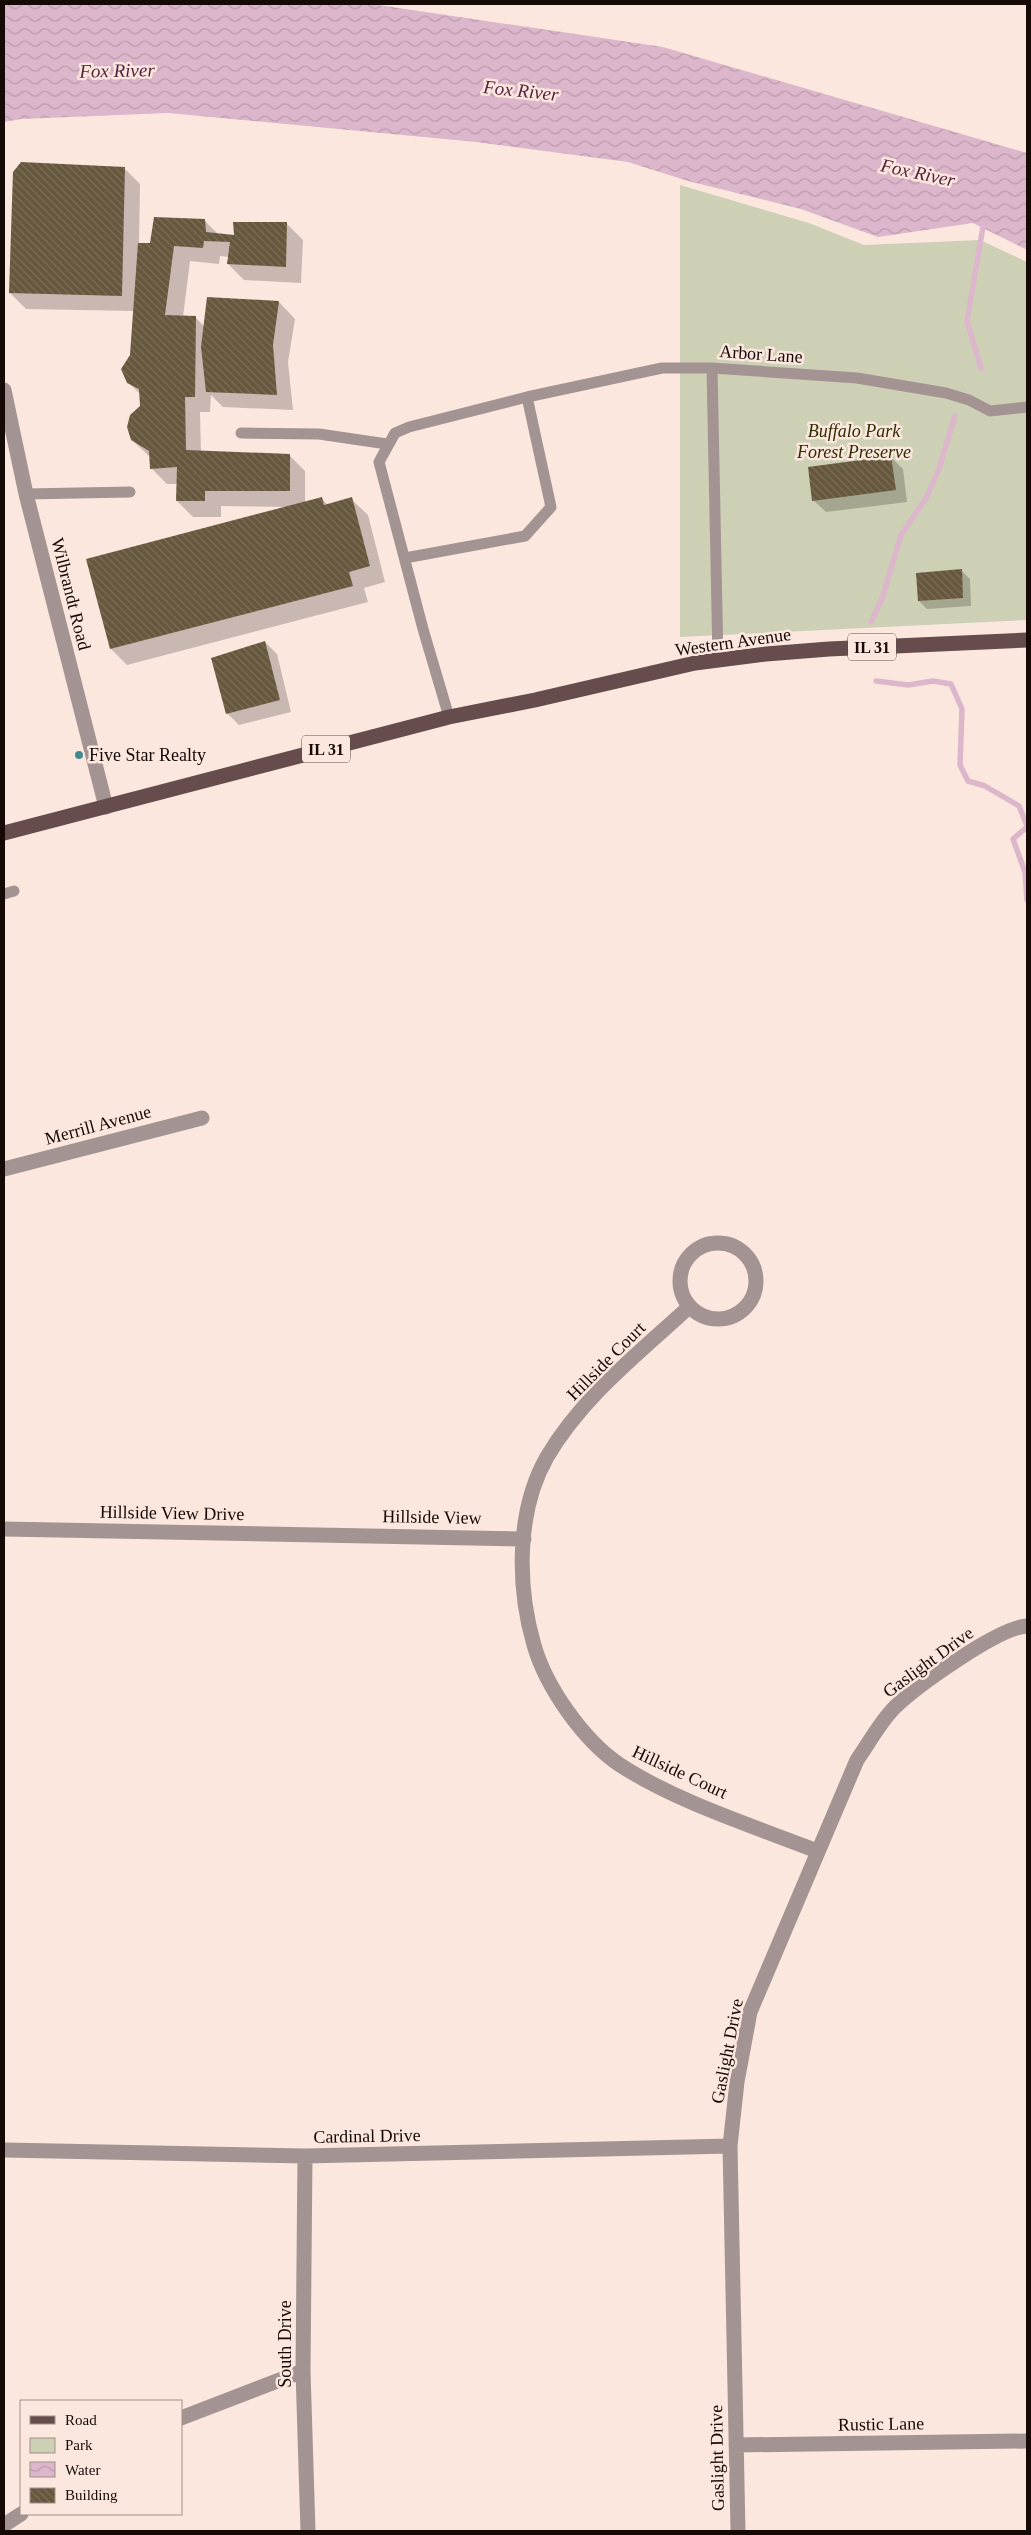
<svg xmlns="http://www.w3.org/2000/svg" width="1031" height="2535" viewBox="0 0 1031 2535" font-family="'Times New Roman',serif">
<style>
.park{fill:#ced0b5}
.water{fill:url(#water-waves)}
.shadow{fill:#0003}
.lines{fill:none;stroke-linecap:round;stroke-linejoin:round}
.stream{stroke:#dcb6ca;stroke-width:5.5}
.building{fill:url(#building-back-hatch)}
.lane{stroke:#a49393;stroke-width:11}
.street{stroke:#a49393;stroke-width:15}
.primary{stroke:#664c4c;stroke-width:15}
.poi-dot{fill:#438b91;stroke:#fce7de;stroke-width:2}
.labels{text-anchor:middle;stroke-width:5;stroke-linejoin:round;paint-order:stroke}
.shield{fill:#fce7de;stroke:#5a4c47;stroke-width:1}
.shield-label{font-size:16px;font-weight:bold;fill:#150a06}
.street-label{font-size:18px;fill:#150a06;stroke:#fce7de}
.park-label{font-size:18px;font-style:italic;fill:#2e2e00;stroke:#fce7de}
.poi-label{font-size:18px;fill:#150a06;stroke:#fce7de;text-anchor:start}
.water-label{font-size:19px;font-style:italic;fill:#53233f;stroke:#fce7de}
</style>
<defs>
<pattern id="water-waves" width="16" height="10" patternUnits="userSpaceOnUse" patternTransform="scale(1.25)"><rect width="16" height="10" fill="#dcb6ca"/><path d="M0 5q4-4 8 0t8 0" fill="none" stroke="#bc9bac"/></pattern>
<pattern id="building-back-hatch" width="6" height="6" patternUnits="userSpaceOnUse" patternTransform="scale(1.25)"><rect width="6" height="6" fill="#66573d"/><path d="M-1 5l2 2M0 0l6 6M5-1l2 2" fill="none" stroke="#7b6f5b"/></pattern>
</defs>
<rect width="100%" height="100%" fill="#fce7de"/>
<path class="park" d="M680,185L809,223L864,245L980,240L1027,262V620L680,637Z"/>
<path class="water" d="M4,4H372L663,47L1027,153V250L973,223L878,237L801,209L688,181L628,162L476,142L168,113L21,119L4,122Z"/>
<path class="shadow" d="M124,168L140,184L139,244L151,245L205,221L219,235L235,236L287,224L303,240L301,283L244,280L228,264L229,257L220,256L219,264L190,261L183,317H195L205,327L279,302L295,319L288,362L293,410L223,407L211,395L210,412H200L201,452L289,455L305,471V503L322,499L328,505L351,499L368,515L385,582L364,588L368,602L127,665L111,649L288,507L221,506V517H193L177,501L178,484H167L151,468L150,457L132,440L141,407V395L128,382L134,311L26,309L10,293Z
M891,457L903,469L907,502L826,512L813,500Z
M962,571L970,579L971,606L927,609L919,601Z
M265,642L277,654L291,712L239,725L227,713Z"/>
<g class="lines">
<path class="stream" d="M981,368L967,321L984,221
M871,622L882,599L901,535L926,498L939,469L955,416
M876,681L908,685L933,681L951,684L962,709L960,765L968,781L985,786L1019,806L1027,826
M1027,827L1013,839L1025,872L1027,900"/>
</g>
<path class="building" d="M21,162L125,167L122,296L9,293L13,172Z
M154,217L205,219L206,232L234,235L233,222H287L286,267L227,264L230,242L204,241L203,248L174,246L165,315L196,316L195,397H185L186,450L290,454V491H205V501H176L177,467L150,469L149,451L131,440L127,427L130,415L140,406L139,389L127,383L121,369L130,355L138,243H150Z
M207,297L279,301L273,345L277,395L206,392L201,347Z
M891,456L896,490L812,501L808,467Z
M322,497L324,505L352,497L370,566L349,572L353,586L110,649L86,559Z
M962,569L963,598L918,601L916,573Z
M265,641L280,700L226,714L211,658Z"/>
<g class="lines">
<path class="lane" d="M712,368L718,660
M241,433L319,434L387,444
M26,494L130,492
M405,558L525,536L551,507L527,397
M449,717L423,629L379,462L395,433L409,427L527,397L662,368H712L857,378L946,393L969,400L990,411L1027,407
M4,894L14,891"/>
<path class="street" d="M4,390L26,494L106,807
M4,1169L202,1118
M680 1281a38 38 0 1 1 76 0a38 38 0 1 1-76 0Z
M689,1307C639,1353 582,1397 547,1457C516,1511 517,1587 534,1645C546,1687 583,1740 620,1765C677,1802 753,1826 817,1851
M4,1529L524,1539
M4,2150L305,2156L730,2146
M305,2156L303,2371L308,2531
M181,2418L303,2371
M736,2445L1027,2441
M4,2525L21,2514
M738,2531L730,2146L737,2082L750,2012L857,1760C869,1743 880,1722 895,1707C917,1686 999,1627 1027,1626"/>
<path class="primary" d="M4,833L449,717L535,700L695,663L766,654L829,649L1027,640"/>
</g>
<circle class="poi-dot" cx="79" cy="755" r="5"/>
<g class="labels">
<g class="shield">
<rect x="848" y="633.5" width="48" height="27" rx="4"/>
<rect x="302" y="735.5" width="48" height="27" rx="4"/>
</g>
<g class="shield-label">
<text x="872" y="653">IL 31</text>
<text x="326" y="755">IL 31</text>
</g>
<g class="street-label">
<text transform="translate(761 354) rotate(4)" y="6">Arbor Lane</text>
<text transform="translate(71 594) rotate(76)" y="6">Wilbrandt Road</text>
<text transform="translate(733 642) rotate(-8)" y="6">Western Avenue</text>
<text transform="translate(98 1125) rotate(-15)" y="6">Merrill Avenue</text>
<text transform="translate(606 1361) rotate(-45)" y="6">Hillside Court</text>
<text transform="translate(172 1513) rotate(1)" y="6">Hillside View Drive</text>
<text transform="translate(432 1517) rotate(1)" y="6">Hillside View</text>
<text transform="translate(928 1662) rotate(-36)" y="6">Gaslight Drive</text>
<text transform="translate(680 1772) rotate(25)" y="6">Hillside Court</text>
<text transform="translate(727 2051) rotate(-79)" y="6">Gaslight Drive</text>
<text transform="translate(367 2136) rotate(-1)" y="6">Cardinal Drive</text>
<text transform="translate(285 2344) rotate(-90)" y="6">South Drive</text>
<text transform="translate(881 2424) rotate(-1)" y="6">Rustic Lane</text>
<text transform="translate(717 2458) rotate(-91)" y="6">Gaslight Drive</text>
</g>
<g class="park-label">
<text x="854" y="437">Buffalo Park<tspan x="854" dy="21">Forest Preserve</tspan></text>
</g>
<g class="poi-label">
<text x="89" y="761">Five Star Realty</text>
</g>
<g class="water-label">
<text transform="translate(117 70) rotate(-1)" y="7">Fox River</text>
<text transform="translate(521 90) rotate(6)" y="7">Fox River</text>
<text transform="translate(918 172) rotate(12)" y="7">Fox River</text>
</g>
</g>
<rect width="1031" height="2535" fill="none" stroke="#150a06" stroke-width="10"/>
<rect x="20" y="2400" width="162" height="115" fill="#fce7de" stroke="#a08f88"/>
<rect x="30" y="2416" width="25" height="8" fill="#664c4c" stroke="#a08f88"/>
<text x="65" y="2425" font-size="15" fill="#150a06">Road</text>
<rect x="30" y="2438" width="25" height="15" fill="#ced0b5" stroke="#a08f88"/>
<text x="65" y="2450" font-size="15" fill="#150a06">Park</text>
<rect x="30" y="2462" width="25" height="15" fill="url(#water-waves)" stroke="#a08f88"/>
<text x="65" y="2475" font-size="15" fill="#150a06">Water</text>
<rect x="30" y="2488" width="25" height="15" fill="url(#building-back-hatch)" stroke="#a08f88"/>
<text x="65" y="2500" font-size="15" fill="#150a06">Building</text>
</svg>
